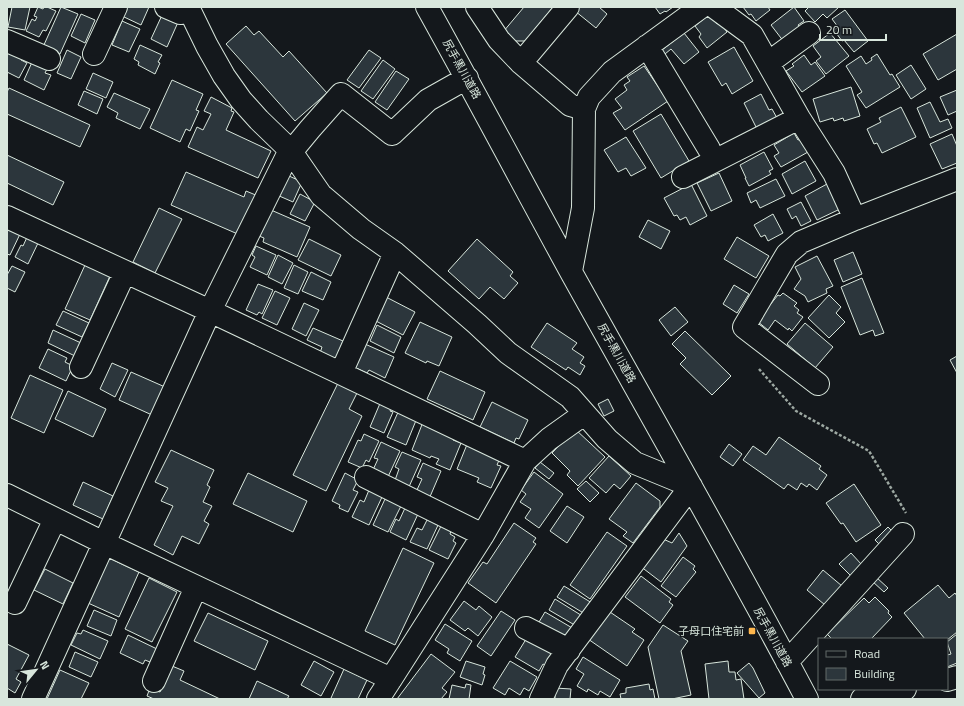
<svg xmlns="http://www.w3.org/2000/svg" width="964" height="706" viewBox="0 0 964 706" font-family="'Titillium Web','Noto Sans JP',sans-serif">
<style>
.building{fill:#2c363c;stroke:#d8e6dc}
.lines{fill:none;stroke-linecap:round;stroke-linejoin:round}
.minor-casing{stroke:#d8e6dc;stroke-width:24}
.major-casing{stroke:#d8e6dc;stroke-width:24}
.path{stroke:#9da8a2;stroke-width:2.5;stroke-dasharray:3 2;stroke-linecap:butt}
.minor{stroke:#14181c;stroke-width:22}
.major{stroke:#14181c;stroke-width:22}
.poi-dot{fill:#ffb74d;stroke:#14181c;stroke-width:1.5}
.labels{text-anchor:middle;stroke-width:3;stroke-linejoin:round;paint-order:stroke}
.street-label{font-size:11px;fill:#d8e6dc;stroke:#14181c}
.poi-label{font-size:11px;fill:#d8e6dc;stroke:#14181c;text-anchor:end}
</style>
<rect width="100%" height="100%" fill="#14181c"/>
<path class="building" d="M12,7H30L25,30L8,27Z
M38,7L43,9L44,7H47L56,11L46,31L43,30L39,37L26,31L32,19L35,21L37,17L34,16Z
M61,7L78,14L60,54L43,47Z
M125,7H149L141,25L122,16Z
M524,7H553L525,41H514L503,32Z
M578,7H599L607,14L596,28L575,11Z
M655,7H673L666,12L665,11L660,14Z
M743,7H768L770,10L756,21L751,14L749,15Z
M794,7L804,21L798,25L801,29L784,42L771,25Z
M809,7H839L827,18L823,14L815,22L805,11Z
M845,10L868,41L854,52L844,40L842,41L834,30L838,27L832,19Z
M163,13L179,20L167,47L151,39Z
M81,14L95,20L85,43L71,36Z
M710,14L717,24L720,22L727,32L707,48L699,37L701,34L695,26Z
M122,21L140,29L129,52L112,45Z
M246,26L254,35L259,31L283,57L289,51L327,93L295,121L226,44Z
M684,33L699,52L684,64L671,49L665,54L662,50Z
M830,33L849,56L826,74L816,61L821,57L813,46Z
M957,34V69L938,80L923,54Z
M140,45L162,55L158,62L160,63L155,74L138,65L139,62L134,59Z
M734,47L753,81L732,94L726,83L722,86L708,62Z
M7,50L23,55L21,60L27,63L19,78L7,72Z
M67,50L81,57L71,79L57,73Z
M369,50L381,58L359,88L347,80Z
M877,54L890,75L892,74L900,87L866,108L857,95L862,92L846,66L861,56L866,64L872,60L871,58Z
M804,55L811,65L815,62L825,76L802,92L786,71L794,66L792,64Z
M33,60L48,67L45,73L51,75L44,90L24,80Z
M383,60L395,69L373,99L361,91Z
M911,65L926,89L911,99L896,75Z
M644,66L668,101L625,130L613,113L622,108L615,99L627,90L624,85L630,81L627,77Z
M396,71L409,79L387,110L375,102Z
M93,73L113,82L106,98L86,89Z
M172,80L203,94L196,110L199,111L190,131L186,129L180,142L150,128Z
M851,87L860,116L844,121L843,118L834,121L833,118L820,122L813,99Z
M9,88L90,125L80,147L7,114V92Z
M957,90V112V111L948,115L940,97Z
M84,91L103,99L97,114L78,105Z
M114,93L150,109L140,129L116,118L118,113L107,107Z
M761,94L769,110L772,109L777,118L757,129L744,103Z
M211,97L232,108L231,111L234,112L226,130L271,151L258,178L188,147L197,127L203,130L211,114L204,111Z
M930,102L940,122L948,119L952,128L930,138L917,108Z
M901,107L916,137L882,153L877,143L874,144L867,129L881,122L879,118Z
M661,114L689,161L661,178L633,131Z
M794,133L798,140L801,139L808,152L781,167L774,156L779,153L774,145Z
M952,134L957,146V163L942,169L930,144Z
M626,137L646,168L631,176L626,168L618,172L604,150Z
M764,152L773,169L769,171L771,174L749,186L745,178H746L740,165Z
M7,155L64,182L53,205L7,183Z
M805,161L816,181L792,194L782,174Z
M186,172L244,197L246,191L258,196L240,235L171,205Z
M719,173L732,201L711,211L697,183Z
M287,175L302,182L293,202L277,195Z
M776,179L785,196L760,208L756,200L751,203L747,193Z
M691,184L707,216L690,225L686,217L680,220L677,215L674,216L664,198Z
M827,184L840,209L817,220L805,196Z
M300,194L315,202L305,221L290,214Z
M801,202L811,221L801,226L796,216L792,219L787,209Z
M159,208L182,219L155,273L133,262Z
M271,210L310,227L297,257L263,242L264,238L259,236Z
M773,214L783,233L768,241L765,235L761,237L754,225Z
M648,220L670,231L661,249L639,237Z
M10,227L21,232L10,255L7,254V232Z
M28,235L39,241L28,264L15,257L21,245L23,246Z
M737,237L769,256L756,278L724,259Z
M309,239L341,255L331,276L298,260Z
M477,239L513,272L510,276L518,283L504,299L490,287L479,299L448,271Z
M256,246L276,255L267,275L250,267L255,257L252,255Z
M853,252L862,274L843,282L834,260Z
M278,255L293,263L282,284L268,277Z
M817,256L833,286L826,289L827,293L808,302L805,296L794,289L801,279L795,267Z
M85,265L110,276L90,320L65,309Z
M294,265L308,272L298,294L284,288Z
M12,266L25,272L15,292L7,288V275Z
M311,272L331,282L323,300L302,291Z
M862,278L884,333L875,336L873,330L860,335L841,287Z
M258,284L273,290L262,314L259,312L257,315L246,310Z
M734,285L749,294L737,313L723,304Z
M275,291L290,298L277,325L262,318Z
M783,293L797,303L794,306L799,310L797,313L803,317L792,331L789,328L788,330L775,320L768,330L757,321L778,295L780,296Z
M829,295L841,307L836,313L845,322L829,338L808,318Z
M386,297L415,312L403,335L374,320Z
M304,303L319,310L306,336L292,329Z
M675,307L688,322L671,336L659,320Z
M63,311L89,323L82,337L56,325Z
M420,322L452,337L439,366L427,361L426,363L405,353Z
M547,323L577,343L572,349L584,357L580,363L585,366L580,375L568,367L566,370L531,347Z
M805,323L833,347L815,368L787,344Z
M377,325L401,337L394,353L370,341Z
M313,328L343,341L336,359L320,353L322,347L307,340Z
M53,330L81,343L75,356L48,343Z
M685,331L731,376L712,395L680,364L686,358L672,344Z
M365,344L394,357L385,378L369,370L367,373L354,367Z
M48,349L67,358L65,362L73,366L66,381L39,368Z
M957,356V373L950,360Z
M112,363L128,370L115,397L100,389Z
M440,371L485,392L473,420L427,399Z
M131,372L165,387L152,415L119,400Z
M30,375L63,390L44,433L11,418Z
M339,381L358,391L349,409L362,416L326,491L293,475Z
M68,391L106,409L93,437L55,419Z
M608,399L614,411L604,416L598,404Z
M381,401L392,406L390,411L393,412L384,433L370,427Z
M492,402L528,420L519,439L516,438L514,443L480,427Z
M399,410L417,418L406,445L387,437Z
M423,422L455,435L453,440L461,443L450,470L436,464L439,459L431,456L430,458L412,450Z
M575,429L605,457L578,486L567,475L570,471L552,453Z
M364,434L379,441L369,462L366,460L362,468L348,462L358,440L361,441Z
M779,437L821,466L819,469L827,475L817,490L809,484L807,487L801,483L797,490L788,484L784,489L743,460L753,446L766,455Z
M381,442L400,451L387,479L372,472L378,459L374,458Z
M468,442L500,458L497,465L501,466L491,488L477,482L479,478L457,469Z
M729,444L742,454L733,466L720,457Z
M171,450L214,470L207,485L210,487L203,502L212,506L204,521L209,524L199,544L182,536L173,555L154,545L173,506L161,501L168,488L155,482Z
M402,452L421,460L408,489L394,483L399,469L395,467Z
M609,456L631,476L620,489L614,484L606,493L589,478Z
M540,462L554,473L549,479L535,468Z
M423,463L441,471L429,499L416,492L422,479L417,477Z
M534,472L563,494L539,528L525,518L531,509L520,502L526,494L521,490Z
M248,473L307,501L293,532L233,504Z
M345,473L358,480L353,490L358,492L348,512L339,508L340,505L332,501Z
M586,481L599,493L590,502L577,489Z
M83,482L113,496L103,519L73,505Z
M636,483L660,501V507L633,543L623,536L627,532L609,519Z
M854,484L881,525L856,542L843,523L841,524L826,503Z
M369,490L382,497L369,525L352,517L360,500L364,502Z
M385,499L401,506L388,532L373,525Z
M567,506L584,517L567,543L550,531Z
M405,508L418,514L406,540L390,532L396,519L399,521Z
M428,518L439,523L427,549L410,542L417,528L422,530Z
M514,523L536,538L533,542L536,544L496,603L468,583L483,562L487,564Z
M441,526L451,531L450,534L455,537L453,541L456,543L448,559L429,550Z
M888,527L894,533L881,546L875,540Z
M607,532L627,546L590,599L570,585Z
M679,533L687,546L661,582L640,566L661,538L672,543Z
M403,548L434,563L395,645L365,631Z
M851,553L862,565L851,576L839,564Z
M683,557L695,566L693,569L696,572L676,597L661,586Z
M109,558L139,572L119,617L88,603Z
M45,569L73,583L63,604L34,590Z
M823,570L842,586L825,605L807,590Z
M641,576L671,599L669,602L673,605L660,623L625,597Z
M876,577L888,588L884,592L872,581Z
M149,578L177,592L152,642L125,629Z
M938,585L949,598L955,593L957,596V632L947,640V639H925L904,613Z
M564,586L592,603L585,614L557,597Z
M875,597L889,611L888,613L892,617L871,639H832L827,634L864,598L869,603Z
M555,599L584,617L578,627L549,610Z
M464,601L476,610L479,606L492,617L478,636L468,628L465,631L450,620Z
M94,610L117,620L111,636L87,626Z
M607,610L635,629L632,632L644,640L627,666L588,639Z
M501,611L515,620L491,656L477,646Z
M545,612L574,629L568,640L539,622Z
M208,613L268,641L255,670L194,641Z
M445,624L472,641L460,661L447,653L449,649L435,640Z
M663,625L688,641L681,651L691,695L672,699H659L648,647Z
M83,630L108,641L100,659L71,645L77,633L81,634Z
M957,634V663L947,667V655L951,654L947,642Z
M128,635L157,649L150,662L145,660L143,664L120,653Z
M528,636L554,652L549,667L543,664L539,671L515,657Z
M7,644L29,655L16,679L21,682L15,693L7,688Z
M75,652L98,662L91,677L69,667Z
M431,654L455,672L442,688L447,692L441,699H397Z
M583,657L620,680L610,697L600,691L598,695L588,689L587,692L577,686L584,674L576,669Z
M314,661L334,672L321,696L301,685Z
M466,661L485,667L483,674L485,675L482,685L460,677Z
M510,661L537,677L529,691L524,688L520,695L509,688L505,695L493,688Z
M728,661L729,672H735L736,680L741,679L744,699H709L705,664Z
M749,663L753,668L765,693L759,698L737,673Z
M172,666L184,671L180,680L220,699H154L147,696L150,688L160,692Z
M344,669L367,680L358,699H333L331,698Z
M60,670L89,683L81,699H47Z
M257,681L289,696L287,699H249Z
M466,684L471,685L469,699H449L452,685L465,688Z
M649,684L650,690L653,689L655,699H620H621L620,694L626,693V688Z
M555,688L571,689L570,699H555Z"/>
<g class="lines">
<defs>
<path id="minor" d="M166,7L180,13L190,12
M188,7L207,46L224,76L241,100L259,120L290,150L321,195L361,229L395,253L477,324L508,353L570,397L607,439L635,463L691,486L557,665L541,699
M427,7C476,95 523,184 571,272C650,414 731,555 807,699
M477,7L499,40L521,63L570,105L584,109
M714,7L752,35L799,118L834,173L855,219
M7,41L49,59
M647,46L709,149
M94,54L116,7
M521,63L568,7
M768,63L809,33
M291,152L310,129L341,94L392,134L428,100L467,78
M683,177L799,118
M7,217L210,311L525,461
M571,271L583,208L584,109L589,97L612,72L701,7
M81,367L125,272
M341,373L395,253
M818,384L744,327L787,254L801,242L855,219L957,179
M366,477L483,535
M7,495L104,543L391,679
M15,603L55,519
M526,628L569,650
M787,662L903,534
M154,681L196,587
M33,699L210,311L290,150
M378,699L391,679L483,535L525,461L549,439L584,414"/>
<path id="major" d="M947,680L957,677
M862,699L905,689"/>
</defs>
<use href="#minor" class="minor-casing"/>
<use href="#major" class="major-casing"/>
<path class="path" d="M759,369L796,411L869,451L906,513"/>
<use href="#minor" class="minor"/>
<use href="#major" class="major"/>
</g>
<rect class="poi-dot" x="748" y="627" width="8" height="8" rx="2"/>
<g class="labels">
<g class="street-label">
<text transform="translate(462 69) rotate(61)" y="4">尻手黒川道路</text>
<text transform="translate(617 353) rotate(61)" y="4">尻手黒川道路</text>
<text transform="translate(773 637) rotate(61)" y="4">尻手黒川道路</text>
</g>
<g class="poi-label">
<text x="744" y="635">子母口住宅前</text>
</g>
</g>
<rect width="964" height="706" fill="none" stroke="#d8e6dc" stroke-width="16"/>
<rect x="818" y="638" width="130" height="52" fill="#14181c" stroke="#626a69"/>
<rect x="826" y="651" width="20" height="6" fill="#14181c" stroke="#626a69"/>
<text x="854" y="658" font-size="12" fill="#d8e6dc">Road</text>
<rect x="826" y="668" width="20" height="12" fill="#2c363c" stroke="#626a69"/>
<text x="854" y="678" font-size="12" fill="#d8e6dc">Building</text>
<g transform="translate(36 670) rotate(61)" stroke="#14181c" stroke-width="3" paint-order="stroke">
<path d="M0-3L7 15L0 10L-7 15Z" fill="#d8e6dc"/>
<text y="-6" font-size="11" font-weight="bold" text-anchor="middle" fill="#d8e6dc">N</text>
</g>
<path d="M820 34v6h66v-6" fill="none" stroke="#d8e6dc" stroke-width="2"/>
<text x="826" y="34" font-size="12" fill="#d8e6dc" stroke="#14181c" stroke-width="3" paint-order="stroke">20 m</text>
</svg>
